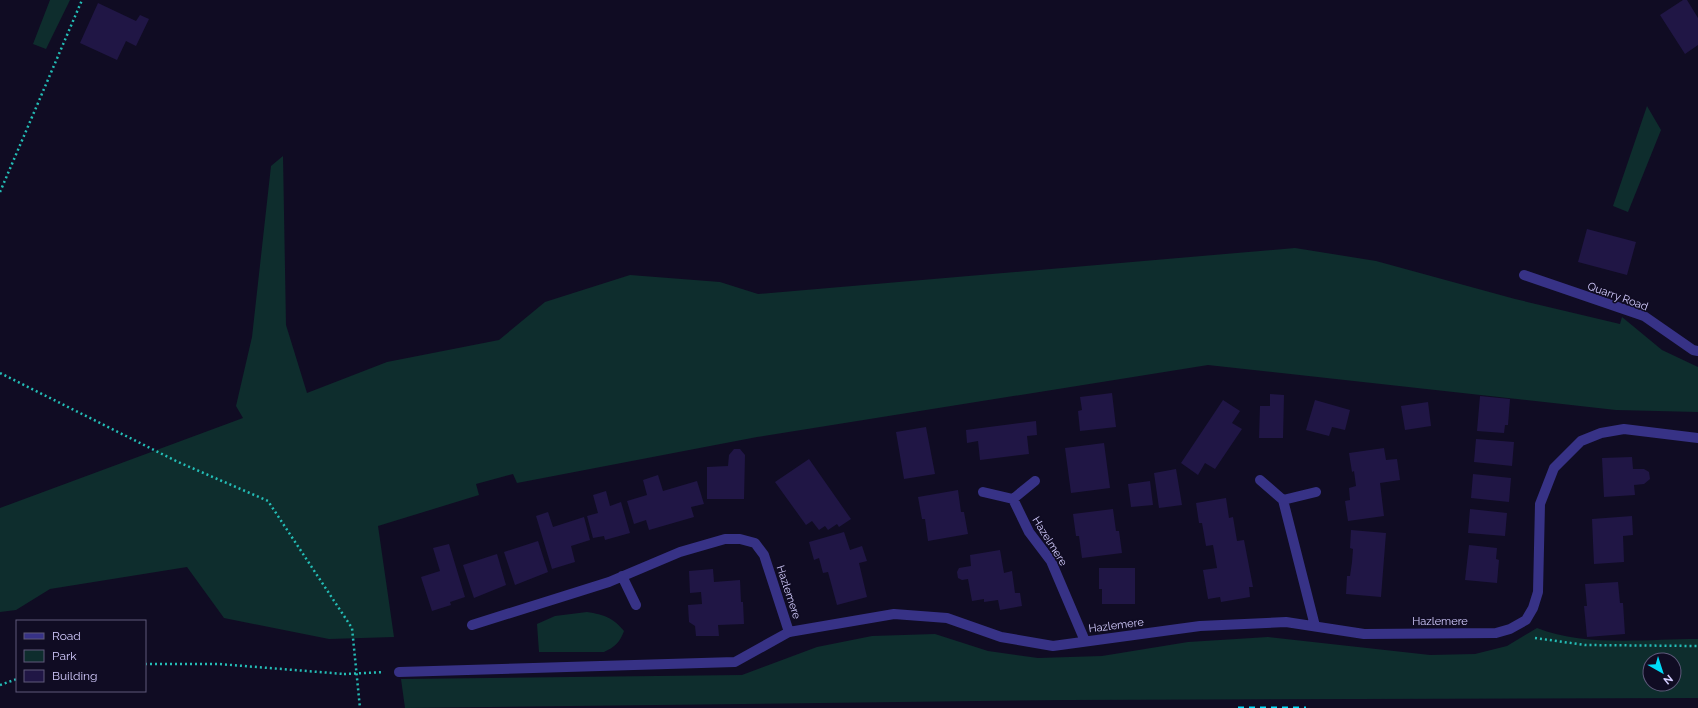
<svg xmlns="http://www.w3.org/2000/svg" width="1698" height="708" viewBox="0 0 1698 708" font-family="Raleway,sans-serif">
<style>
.green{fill:#0e2d2d;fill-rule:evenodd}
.building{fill:#201645}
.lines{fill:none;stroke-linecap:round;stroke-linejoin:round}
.path{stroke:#24bdb6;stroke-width:2.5;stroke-dasharray:2 3;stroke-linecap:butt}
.service{stroke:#373286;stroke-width:10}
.minor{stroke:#373286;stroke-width:10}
.rail{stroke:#00dbf8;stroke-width:3;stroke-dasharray:6 5;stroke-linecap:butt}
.path-bridge{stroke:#24bdb6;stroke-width:2.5;stroke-dasharray:2 3;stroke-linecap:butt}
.labels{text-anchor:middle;stroke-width:3.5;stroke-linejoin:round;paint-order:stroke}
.street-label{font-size:11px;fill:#d4cdff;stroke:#100c23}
</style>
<rect width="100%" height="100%" fill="#100c23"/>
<path class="green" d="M50,0H70L46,49L33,44Z
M1647,106L1661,130L1628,212L1613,206Z
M283,156L286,325L307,393L387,362L499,340L545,302L630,275L720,282L758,294L1295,248L1376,261L1515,299L1620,324L1622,317L1662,350L1698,367V412L1616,410L1208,365L757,437L517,483L513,474L476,484L479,495L378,526L394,637L329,639L224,618L187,567L50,589L16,610L0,612V508L243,418L236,406L252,337L271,166Z
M587,612C605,615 612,617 624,631C620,642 615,647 604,652H539L537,624L555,616Z
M1537,628C1584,647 1647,639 1698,639V698L1066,700L405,708L401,679L742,675L817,647L872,636L935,634L988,651L1038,658L1102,656L1188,642L1268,637L1430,655L1475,654L1507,646ZM1650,660H1674V684H1650Z"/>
<path class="building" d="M1683,0H1687L1698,18V45L1685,54L1660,15Z
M98,3L136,21L140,15L149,19L136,46L126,41L117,60L80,43Z
M1587,229L1636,242L1627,275L1578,262Z
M1112,393L1116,427L1080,431L1078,411L1082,410L1080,397Z
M1270,394L1284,395L1283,438H1259L1260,406H1270Z
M1480,396L1510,399L1508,425H1505L1504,433L1477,431Z
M1223,400L1240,411L1232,423L1242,429L1215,469L1205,463L1198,475L1181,463Z
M1315,400L1350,410L1345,430L1332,427L1329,436L1306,430Z
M1428,402L1431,426L1405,430L1401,406Z
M1036,421L1037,435L1027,436L1029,454L980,460L978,441L967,443L966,430Z
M926,427L935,474L904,479L896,432Z
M1476,439L1514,442L1512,466L1474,462Z
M1104,443L1110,488L1071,493L1065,448Z
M1384,448L1386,460L1397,459L1400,480L1380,483L1384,516L1348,521L1345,501L1350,500L1349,488L1356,486L1354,471L1352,472L1349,453Z
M734,449H740L745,455L744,499H707V467L728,466L729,455Z
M1632,457L1633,469H1644L1649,472L1650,479L1644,484L1634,485L1635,495L1604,497L1602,458Z
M809,459L851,519L839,527L837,524L828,530L825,526L819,530L812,521L806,525L775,482Z
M1176,469L1182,505L1159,508L1154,473Z
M1473,474L1511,478L1509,502L1471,498Z
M658,475L663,491L697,481L704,504L691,507L694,517L649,530L646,520L634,524L627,501L647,495L643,480Z
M1150,481L1153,505L1131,507L1128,484Z
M958,490L961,512H964L968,534L928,541L925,519H922L918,497Z
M606,491L610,506L621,502L630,533L605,540L604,536L593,538L587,516L598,513L593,495Z
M1226,498L1229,518L1233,517L1237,541L1244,540L1253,587H1249L1250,597L1221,602L1220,597L1208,599L1203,570L1217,568L1213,545L1206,546L1202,523H1199L1196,503Z
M1113,509L1116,531H1119L1122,553L1082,558L1079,536H1076L1073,514Z
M1470,509L1507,513L1505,536L1468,533Z
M548,512L553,527L584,517L590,540L571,546L575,562L552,569L536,516Z
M1632,516L1633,535L1623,536L1624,562L1594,564L1592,519Z
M1351,530L1386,533L1381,597L1346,594L1347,576H1350L1352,562L1353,549L1350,548Z
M844,532L850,550L862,546L867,561L859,563L867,597L837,605L828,572L823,573L819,558L814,560L809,542Z
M538,541L548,572L515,585L504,552Z
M449,544L465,597L450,602L451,605L432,611L421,577L440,571L433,548Z
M1469,545L1497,548L1496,559L1499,560L1497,583L1465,580Z
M1000,550L1004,573L1012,571L1015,593H1020L1022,606L1000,610L998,600L984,602V599L972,601L968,579L962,580L958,578L957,572L959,568L971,566L970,555Z
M497,554L506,585L474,598L463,565Z
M1099,568H1135V604H1102V589H1099Z
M713,569L714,582L740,580L741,602H743L744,624L718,625L719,636H696L695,626L689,622L688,605L702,604L701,592L690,593L689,571Z
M1618,582L1620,603H1623L1625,634L1587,637L1584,606H1587L1585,584Z"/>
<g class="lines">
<path class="path" d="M0,192L82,0
M0,373L176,461L268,501L352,628L360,708
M1535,638L1585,645L1698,646
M145,664H219L344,674
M0,685L17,679"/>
<path class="service" d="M1524,275L1644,316L1693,350L1698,351
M399,672L735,662L789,632"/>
<path class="minor" d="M1260,480L1283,500L1316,492
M983,492L1013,499L1035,481
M1013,499L1029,532L1051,561L1085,641
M1283,500L1315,626
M622,576L636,605
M472,625L609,582L680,552L725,539H740L755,543L764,555L789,632L894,614L947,618L1001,637L1053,646L1200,626L1286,622L1364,634L1496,633L1510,629L1526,620L1533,608L1538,592L1540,504L1554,468L1581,441L1601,433L1624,429L1698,438"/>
<path class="rail" d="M1238,708H1306"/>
<path class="path-bridge" d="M344,674L384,672"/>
</g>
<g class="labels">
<g class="street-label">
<text transform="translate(1618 296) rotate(20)" y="4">Quarry Road</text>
<text transform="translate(1050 541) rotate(58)" y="4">Hazelmere</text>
<text transform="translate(789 592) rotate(72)" y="4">Hazlemere</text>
<text x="1440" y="625">Hazlemere</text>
<text transform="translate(1116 625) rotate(-7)" y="4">Hazlemere</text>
</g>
</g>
<rect x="16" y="620" width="130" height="72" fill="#100c23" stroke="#5e597b"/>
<rect x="24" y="633" width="20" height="6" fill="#373286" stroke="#5e597b"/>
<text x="52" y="640" font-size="12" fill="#d4cdff">Road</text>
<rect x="24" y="650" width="20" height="12" fill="#0e2d2d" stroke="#5e597b"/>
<text x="52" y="660" font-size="12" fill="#d4cdff">Park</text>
<rect x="24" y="670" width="20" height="12" fill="#201645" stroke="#5e597b"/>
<text x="52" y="680" font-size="12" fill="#d4cdff">Building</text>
<g transform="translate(1662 672) rotate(141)"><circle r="19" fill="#100c23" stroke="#5e597b"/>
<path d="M0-3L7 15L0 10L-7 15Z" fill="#00dbf8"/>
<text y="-6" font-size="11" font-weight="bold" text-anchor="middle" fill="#d4cdff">N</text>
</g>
</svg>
